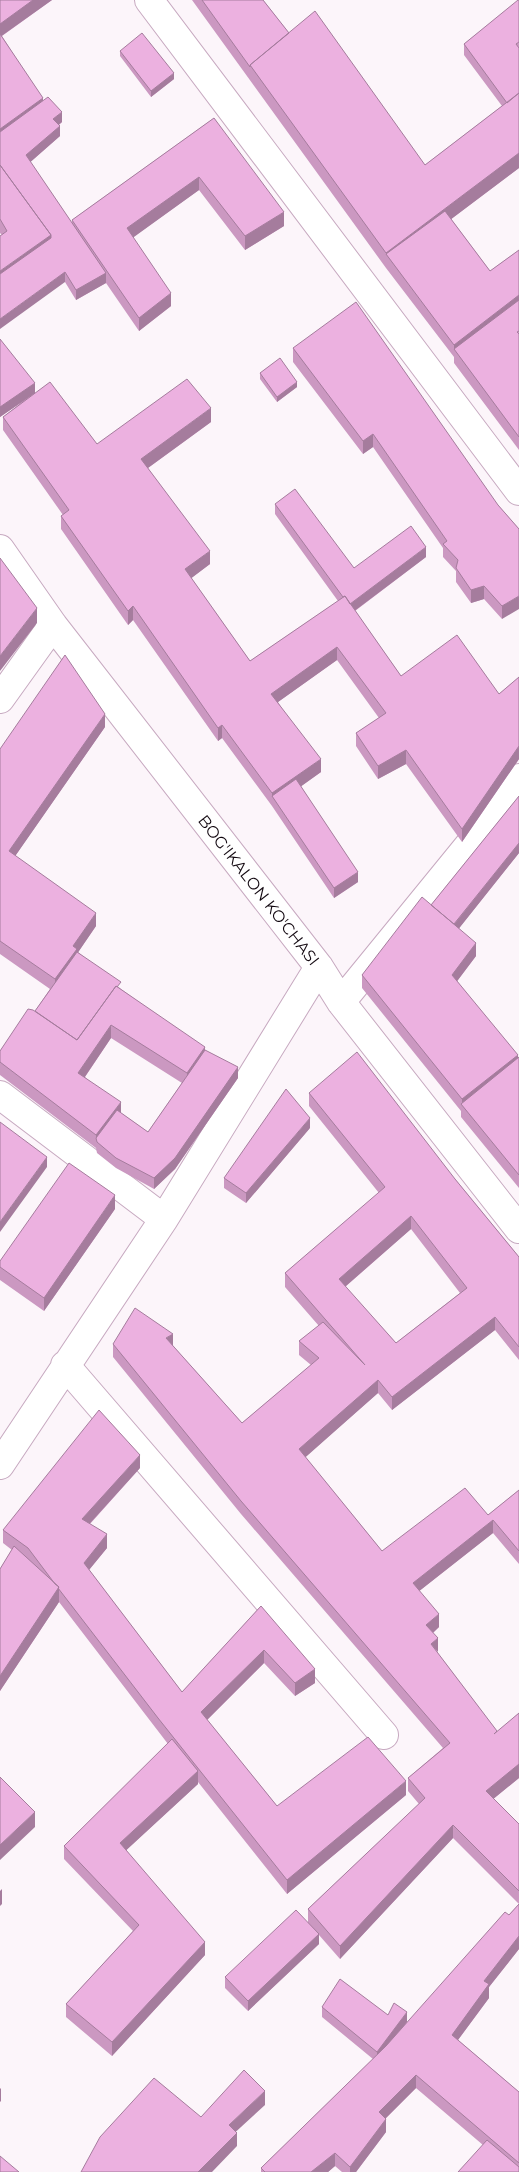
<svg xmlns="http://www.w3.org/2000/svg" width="519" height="2172" viewBox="0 0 519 2172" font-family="Montserrat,sans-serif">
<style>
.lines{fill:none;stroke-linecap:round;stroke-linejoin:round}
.minor-casing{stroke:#c7a9c0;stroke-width:30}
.minor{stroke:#fff;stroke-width:28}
.wall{fill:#cb98c1;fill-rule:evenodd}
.shaded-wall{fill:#a57c9d}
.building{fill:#ecb1e0;stroke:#a57c9d;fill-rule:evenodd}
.labels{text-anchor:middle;stroke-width:4;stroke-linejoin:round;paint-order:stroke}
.street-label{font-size:16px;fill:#120810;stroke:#fff}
</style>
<rect width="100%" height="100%" fill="#fcf5fa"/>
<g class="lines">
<defs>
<path id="minor" d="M149,0L519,491
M0,549L53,625L319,967L341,1002L519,1229
M0,699L53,625
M341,1002L478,834L519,778
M0,1095L164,1219
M65,1365L384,1735
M0,1465L164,1219L319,967"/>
</defs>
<use href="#minor" class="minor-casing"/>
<use href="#minor" class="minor"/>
</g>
<path class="wall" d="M0,0H52L2,36L43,101L62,122L59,125L60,136L30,162L72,223V220L214,118L284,226L245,250L199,190L133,237L171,306L139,331L106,283L76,300L65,282L2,235L0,233Z
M192,0H263L289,33L425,165L502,106L464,55V44L519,0V168L451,219L490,271L519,250V450L454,363V357L386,268Z
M120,51L174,79L151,97L120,56Z
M0,339L35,393L97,444L211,422L148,468L210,564L191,578L250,661L338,601L275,514V504L354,568L426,557L355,611L401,676L499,694L519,677V759L462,842L406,764L378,779L356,746V733L379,718L337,660L278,702L321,772L301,786L358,882L334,898L272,806L222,738L218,741L133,620L128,625L61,529V516L63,515L3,430V417L22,402L0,417Z
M293,348L498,505L519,529L502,619L484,599L471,603L456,582V571L443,557V548L373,447L363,454L293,362Z
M260,373L297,387L277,402L260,379Z
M105,727L15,856L96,926L78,952L121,989L205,1050L238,1078L175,1169L154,1189L116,1168L97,1153L96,1148L0,1075V1051L35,1011L50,989L0,954V749ZM111,1038L182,1083L148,1132L121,1113L85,1077Z
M519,796V853L459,928L476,956L457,981L518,1058L519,1057V1188L461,1117V1111L362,988V975L431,905Z
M309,1093L455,1179L519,1257V1360L495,1330L392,1410L378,1393L305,1457L382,1551L488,1515L519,1490V1564L493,1533L419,1591L439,1627L433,1633L437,1652L497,1732L519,1713V1778L493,1799L519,1824V1949L489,1987V1998L458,2040L519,2092V2172L483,2145L416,2088L386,2118V2132L356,2172H342L335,2166L328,2172H261V2168L373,2059L322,2017V2007L388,2015L407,2022L402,2028L519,1904L453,1838L340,1959L319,1935V1944L248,2011L225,1988V1977L308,1922V1909L419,1804L408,1791V1778L443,1748L241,1514L113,1357V1344L173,1346L242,1423L311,1365L299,1355V1341L319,1326L285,1287V1273L379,1193L309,1106ZM411,1229L460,1293L396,1343L345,1287Z
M310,1128L246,1203L224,1188V1178Z
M115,1209L44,1311L0,1280V1261Z
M140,1468L90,1524L107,1548L89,1570L182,1692L261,1606L315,1683L295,1696L264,1663L207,1720L277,1806L406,1795L287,1894L198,1782V1784L126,1850L205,1955L112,2056L66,2017V2004L133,1931L64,1859V1846L168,1744L59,1602L0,1691V1569L12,1550L3,1543V1530Z"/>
<path class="shaded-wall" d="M33,0H52L0,37V24Z
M174,73V79L151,97V91Z
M43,98V111L0,143V129Z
M62,112V122L53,129V119Z
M60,126V136L26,166V155Z
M519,153V168L393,263L386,254V253Z
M199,177V190L127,242V228Z
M284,212V226L245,250V236Z
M51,235V248L0,284V271Z
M65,272V282L0,329V319Z
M106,273V283L76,300V290Z
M171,293V306L139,331V318Z
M519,295V309L454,350V345Z
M297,382V387L277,402V397Z
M35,383V393L0,417V407Z
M211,408V422L141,473V459Z
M373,434V447L363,454V441Z
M426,547V557L349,615V605Z
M210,551V564L185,583V569Z
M484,586V599L471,603V590Z
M519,596V609L502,619V606Z
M133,606V620L128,625V611Z
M37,608V623L0,671V656Z
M337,647V660L271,707V694Z
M105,714V727L9,865V851Z
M222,725V738L218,741V728Z
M519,746V759L462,842V829Z
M406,750V764L378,779V766Z
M321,759V772L296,790L272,796V793Z
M519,843V853L453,936V926Z
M358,872V882L334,898V888Z
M96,913V926L77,954L55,992V979L73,946Z
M476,943V956L452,988V975Z
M111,1025V1038L78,1087V1073Z
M205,1047V1061L187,1086V1073Z
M518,1055V1068L462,1105V1099Z
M238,1067V1078L175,1169L154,1189V1178Z
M121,1102V1115L96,1138V1135Z
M310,1118V1128L246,1203V1193Z
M47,1157V1167L0,1232V1222Z
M115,1195V1209L44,1311V1298Z
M411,1216V1229L339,1292V1279Z
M495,1317V1330L392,1410V1397Z
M173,1334V1347L166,1338Z
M378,1380V1393L299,1463V1449Z
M140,1455V1468L82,1532V1519Z
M493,1520V1533L413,1596V1583Z
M107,1534V1548L84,1576V1563Z
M59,1587V1602L0,1691V1676Z
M439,1614V1627L426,1639V1625Z
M438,1638V1652L431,1644Z
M264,1650V1663L201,1726V1712Z
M315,1669V1683L295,1696V1683Z
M519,1764V1778L486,1805V1791Z
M198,1771V1784L120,1856V1843Z
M406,1781V1795L287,1894V1880Z
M35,1812V1827L0,1860V1845Z
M453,1825V1838L340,1959V1946Z
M2,1889V1904L0,1906V1891Z
M319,1934V1944L248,2011V2001Z
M519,1936V1949L489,1987V1998L452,2048V2035L484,1981Z
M205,1942V1955L112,2056V2042Z
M407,2012V2022L377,2063V2052Z
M416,2075V2088L379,2125V2112Z
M1,2088V2101L0,2102V2089Z
M265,2091V2105L229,2138V2125Z
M386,2119V2132L356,2172H350V2167Z
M237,2133V2146L212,2172H198Z
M335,2153V2166L328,2172H311Z"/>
<path class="building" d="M0,0H33L0,24Z
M202,0H263L289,33L250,65V67Z
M518,0H519V42L516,44L519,48V93L507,103L464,44Z
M315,11L425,165L519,93V153L386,253L250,65Z
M142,33L174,73L151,91L120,51Z
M0,34L43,98L0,129Z
M48,97L62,112L53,119L60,126L26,155L106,273L76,290L65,272L0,319V274L51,238V235L0,165V132Z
M214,118L284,212L245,236L199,177L127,228L171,293L139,318L72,220Z
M0,165L51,235L0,271V236L7,231L0,219Z
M445,211L490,271L519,250V295L454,345L386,254Z
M519,300V331L517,332L519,334V437L454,349Z
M356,302L498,505L519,529V596L502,606L484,586L471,590L456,568L458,560L443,544L447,541L373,434L363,441L293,348Z
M0,339L35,383L0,407Z
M280,358L297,382L277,397L260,373Z
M187,379L211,408L141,459L210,551L185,569L250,661L345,596L401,676L457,635L499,694L519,677V746L462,829L406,750L378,766L356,733L386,713L337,647L271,694L321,759L272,793L222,725L218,728L133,606L128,611L61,516L69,510L3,417L50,382L97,444Z
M295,489L354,568L411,526L426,547L350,604L345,596L343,597L275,504Z
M0,558L37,608L0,656Z
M65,655L105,714L9,851L96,913L73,946L77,949L55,979L0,941V749Z
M296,779L358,872L334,888L272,796Z
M519,796V843L454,924L431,905Z
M422,897L476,943L452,975L518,1055L462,1099L362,975Z
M77,952L121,982L117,987L116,986L77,1040L35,1011Z
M116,986L205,1047L187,1073L111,1025L78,1073L121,1102L96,1135L0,1062V1051L28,1009L33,1010L77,1040Z
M205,1050L238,1067L175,1158L154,1178L116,1158L97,1142L96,1138L117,1110L148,1132Z
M357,1052L455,1179L519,1257V1347L495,1317L392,1397L378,1380L299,1449L382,1551L465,1488L488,1515L519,1490V1551L493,1520L413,1583L439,1614L426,1625L438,1638L431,1644L497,1731L494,1734L519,1713V1764L486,1791L519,1824V1891L453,1825L340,1946L308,1909L425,1798L408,1778L450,1743L241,1501L113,1344L135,1308L173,1334L166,1338L242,1423L319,1358L299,1341L323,1322L365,1365L285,1273L385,1187L309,1093ZM411,1216L467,1288L396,1343L339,1279Z
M519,1057V1175L461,1104Z
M286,1089L310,1118L246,1193L224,1178Z
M0,1122L47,1157L0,1222Z
M69,1163L115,1195L44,1298L0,1267V1261Z
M99,1410L140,1455L82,1519L107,1534L84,1563L182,1692L261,1606L315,1669L295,1683L264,1650L201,1712L277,1806L368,1737L406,1781L287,1880L158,1718L58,1588L59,1587L55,1584L28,1548L3,1530Z
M14,1546L59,1587L0,1676V1569Z
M172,1739L198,1771L120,1843L205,1942L112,2042L66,2004L139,1925L64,1846Z
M0,1777L35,1812L0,1845Z
M519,1904V1936L484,1981L489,1984L452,2035L519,2092V2163L416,2075L379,2112L386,2119L350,2167L335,2153L311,2172H265L261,2168L386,2046L505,1912L509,1915Z
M296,1910L319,1934L248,2001L225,1977Z
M340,1979L388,2015L394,2003L407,2012L377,2052L322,2007Z
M244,2070L265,2091L229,2125L237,2133L198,2172H81L100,2137L154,2078L201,2117Z
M487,2140L519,2167V2172H458Z
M0,2156L19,2172H0Z"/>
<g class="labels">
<g class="street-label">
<text transform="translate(259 890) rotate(52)" y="6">BOG'IKALON KO'CHASI</text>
</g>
</g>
</svg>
